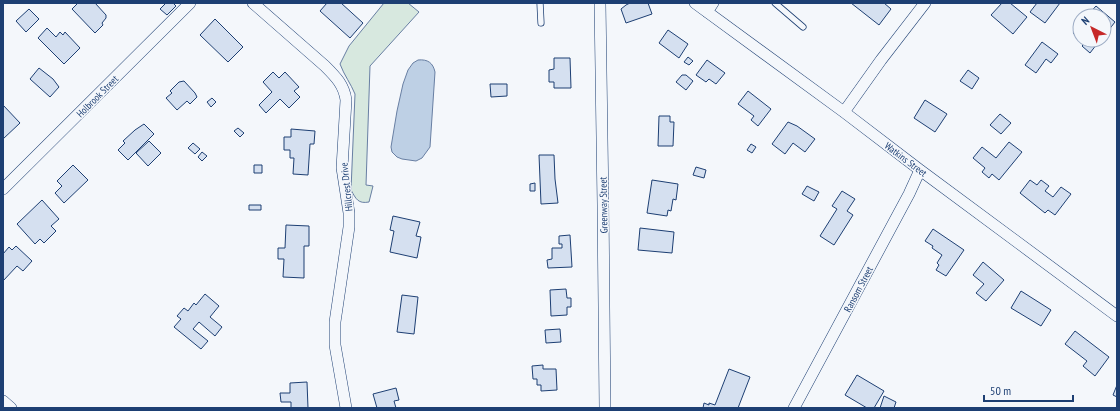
<svg xmlns="http://www.w3.org/2000/svg" width="1120" height="411" viewBox="0 0 1120 411" font-family="'PT Sans Narrow',sans-serif">
<style>
.green{fill:#d7e8df;stroke:#687fa3}
.water{fill:#bed0e5;stroke:#687fa3}
.building{fill:#d5e0f0;stroke:#1d3f73}
.lines{fill:none;stroke-linecap:round;stroke-linejoin:round}
.lane-casing{stroke:#1d3f73;stroke-width:7}
.street-casing{stroke:#1d3f73;stroke-width:12}
.lane{stroke:#f4f7fb;stroke-width:5.5}
.street{stroke:#f4f7fb;stroke-width:11}
.labels{text-anchor:middle;stroke-width:3;stroke-linejoin:round;paint-order:stroke}
.street-label{font-size:10px;fill:#1d3f73;stroke:#f4f7fb}
</style>
<rect width="100%" height="100%" fill="#f4f7fb"/>
<path class="green" d="M384,3H408L419,12L370,66L366,185L373,186L369,202C358,204 356,199 351,190L355,94C351,84 344,75 340,64L349,46Z"/>
<path class="water" d="M418,60C428,59 433,63 435,72L430,147L422,158L416,161L402,159L397,157L392,152L391,147L397,111L403,84L408,70L413,63Z"/>
<path class="building" d="M78,3H95L106,15V18L102,23L103,25L95,33L72,9Z
M166,3H173L176,6L167,15L160,9Z
M327,3H341L363,23L350,38L320,11Z
M630,3H648L652,14L626,23L621,9L626,5Z
M851,3H884L891,9L879,25Z
M1002,3H1010L1027,17L1013,34L991,15Z
M1037,3H1060L1045,23L1030,12Z
M1096,6L1115,22L1104,36V16H1087Z
M29,9L39,19L26,32L16,21Z
M215,19L243,47L228,62L200,35Z
M1080,25V39L1073,33Z
M47,28L56,37L60,32L63,35L65,32L80,48L64,64L38,38Z
M668,30L688,44L679,58L659,43Z
M1081,40H1100L1090,53L1082,46L1085,43Z
M1042,42L1058,54L1051,63L1046,59L1036,73L1025,65Z
M688,57L693,61L689,65L684,62Z
M554,58H570L571,88H554V82H549V70L554,69Z
M707,60L725,73L716,84L709,79L706,82L696,75Z
M39,68L53,79L59,87L50,97L30,79Z
M968,70L979,78L972,89L960,81Z
M273,72L279,78L285,72L299,87L294,91L300,97L289,108L280,99L266,113L259,105L272,92L263,82Z
M682,75H686L693,81L686,90L676,82Z
M184,81L195,93L197,97L190,104L187,101L177,110L166,98L172,93L170,91L179,82Z
M490,84H507V96L491,97Z
M748,91L771,109L758,126L751,120L754,116L738,104Z
M212,98L216,102L211,107L207,102Z
M925,100L947,114L935,132L914,118Z
M3,105L20,123L3,139Z
M1000,114L1011,123L1001,134L990,125Z
M659,116H670V122H674L673,146H658Z
M788,122L797,126L815,139L805,152L793,143L785,154L772,144Z
M144,124L154,134L128,160L118,150L125,143L123,141L135,130Z
M238,128L244,133L240,137L234,131Z
M291,129L315,131L314,144H310L308,175L293,174L294,158H290V150H284V137H291Z
M149,141L161,153L148,166L136,153Z
M1009,142L1022,152L999,180L992,174L989,178L982,172L985,168L973,158L982,147L996,158Z
M193,143L200,149L195,154L188,148Z
M751,144L756,147L752,153L747,150Z
M202,152L207,156L202,161L198,157Z
M539,155H554L555,179L558,203L541,204Z
M73,165L88,180L64,203L55,193L62,186L57,181Z
M254,165H262V173H254Z
M696,167L706,170L704,178L693,175Z
M652,180L678,184L676,200L673,199L671,211L668,210L667,216L647,213Z
M1030,180L1037,185L1041,180L1049,186L1045,191L1053,197L1061,187L1071,194L1055,215L1048,210L1045,213L1020,193Z
M535,183V191H530V184Z
M807,186L819,192L814,201L802,194Z
M842,191L855,199L847,211L853,215L834,245L820,236L837,209L832,206Z
M42,200L59,219L51,226L56,231L44,243L40,239L35,244L17,224Z
M249,205H261V210H249Z
M393,216L420,222L416,236L421,237L417,258L390,252L394,231L390,230Z
M286,225L309,226V246H304V278L283,277L284,259H278V248H285Z
M640,228L674,232L672,253L638,250Z
M933,229L964,250L946,276L936,270L939,265L937,263L942,255L932,248L933,246L925,241Z
M570,235L572,267L548,268L547,260L552,259V248H562V244H559V236Z
M16,246L32,261L23,271L17,266L3,281V254L9,247L12,250Z
M983,262L1004,280L986,301L976,293L984,284L973,275Z
M566,289L567,298H571V307H567V315L551,316L550,290Z
M1021,291L1051,310L1041,326L1011,308Z
M205,294L219,306L210,317L222,327L215,336L199,322L193,329L208,341L201,349L174,327L181,319L177,316L184,308L188,311L194,303L196,305Z
M402,295L418,297L414,334L397,332Z
M560,329L561,342L546,343L545,330Z
M1075,331L1109,357L1095,376L1083,366L1087,361L1065,344Z
M543,365V369H556L557,390L541,391V385H537V379H533L532,366Z
M729,369L750,377L738,408H703L704,403L709,405V403L715,405Z
M857,375L884,391L874,408H867L845,395Z
M307,382L308,408H291V402H281L280,393H290V383Z
M1117,385V397L1113,395Z
M396,388L399,400L394,401L396,408H377L373,394Z
M884,396L896,402L894,408H880Z"/>
<g class="lines">
<defs>
<path id="lane" d="M540,3L541,23
M775,3L803,27"/>
<path id="street" d="M253,3L325,66C336,77 344,85 346,100L342,168L349,213V227L335,322V345L346,408
M600,3L603,205L605,408
M695,3L844,112L920,170L1117,316
M707,12L713,3
M844,112L881,60L925,3
M3,189L190,3
M3,401L11,408
M794,408L909,194L920,170"/>
</defs>
<use href="#lane" class="lane-casing"/>
<use href="#street" class="street-casing"/>
<use href="#lane" class="lane"/>
<use href="#street" class="street"/>
</g>
<g class="labels">
<g class="street-label">
<text transform="translate(97 96) rotate(-45)" y="4">Holbrook Street</text>
<text transform="translate(906 159) rotate(37)" y="4">Watkins Street</text>
<text transform="translate(346 187) rotate(-96)" y="4">Hillcrest Drive</text>
<text transform="translate(603 205) rotate(-91)" y="4">Greenway Street</text>
<text transform="translate(858 289) rotate(-62)" y="4">Ransom Street</text>
</g>
</g>
<rect width="1120" height="411" fill="none" stroke="#1d3f73" stroke-width="8"/>
<g transform="translate(1092 28) rotate(318)"><circle r="19" fill="#f4f7fb" stroke="#9eadc5"/>
<path d="M0-3L7 15L0 10L-7 15Z" fill="#c62828"/>
<text y="-6" font-size="11" font-weight="bold" text-anchor="middle" fill="#1d3f73">N</text>
</g>
<path d="M984 395v6h89v-6" fill="none" stroke="#1d3f73" stroke-width="2"/>
<text x="990" y="395" font-size="12" fill="#1d3f73" stroke="#f4f7fb" stroke-width="3" paint-order="stroke">50 m</text>
</svg>
